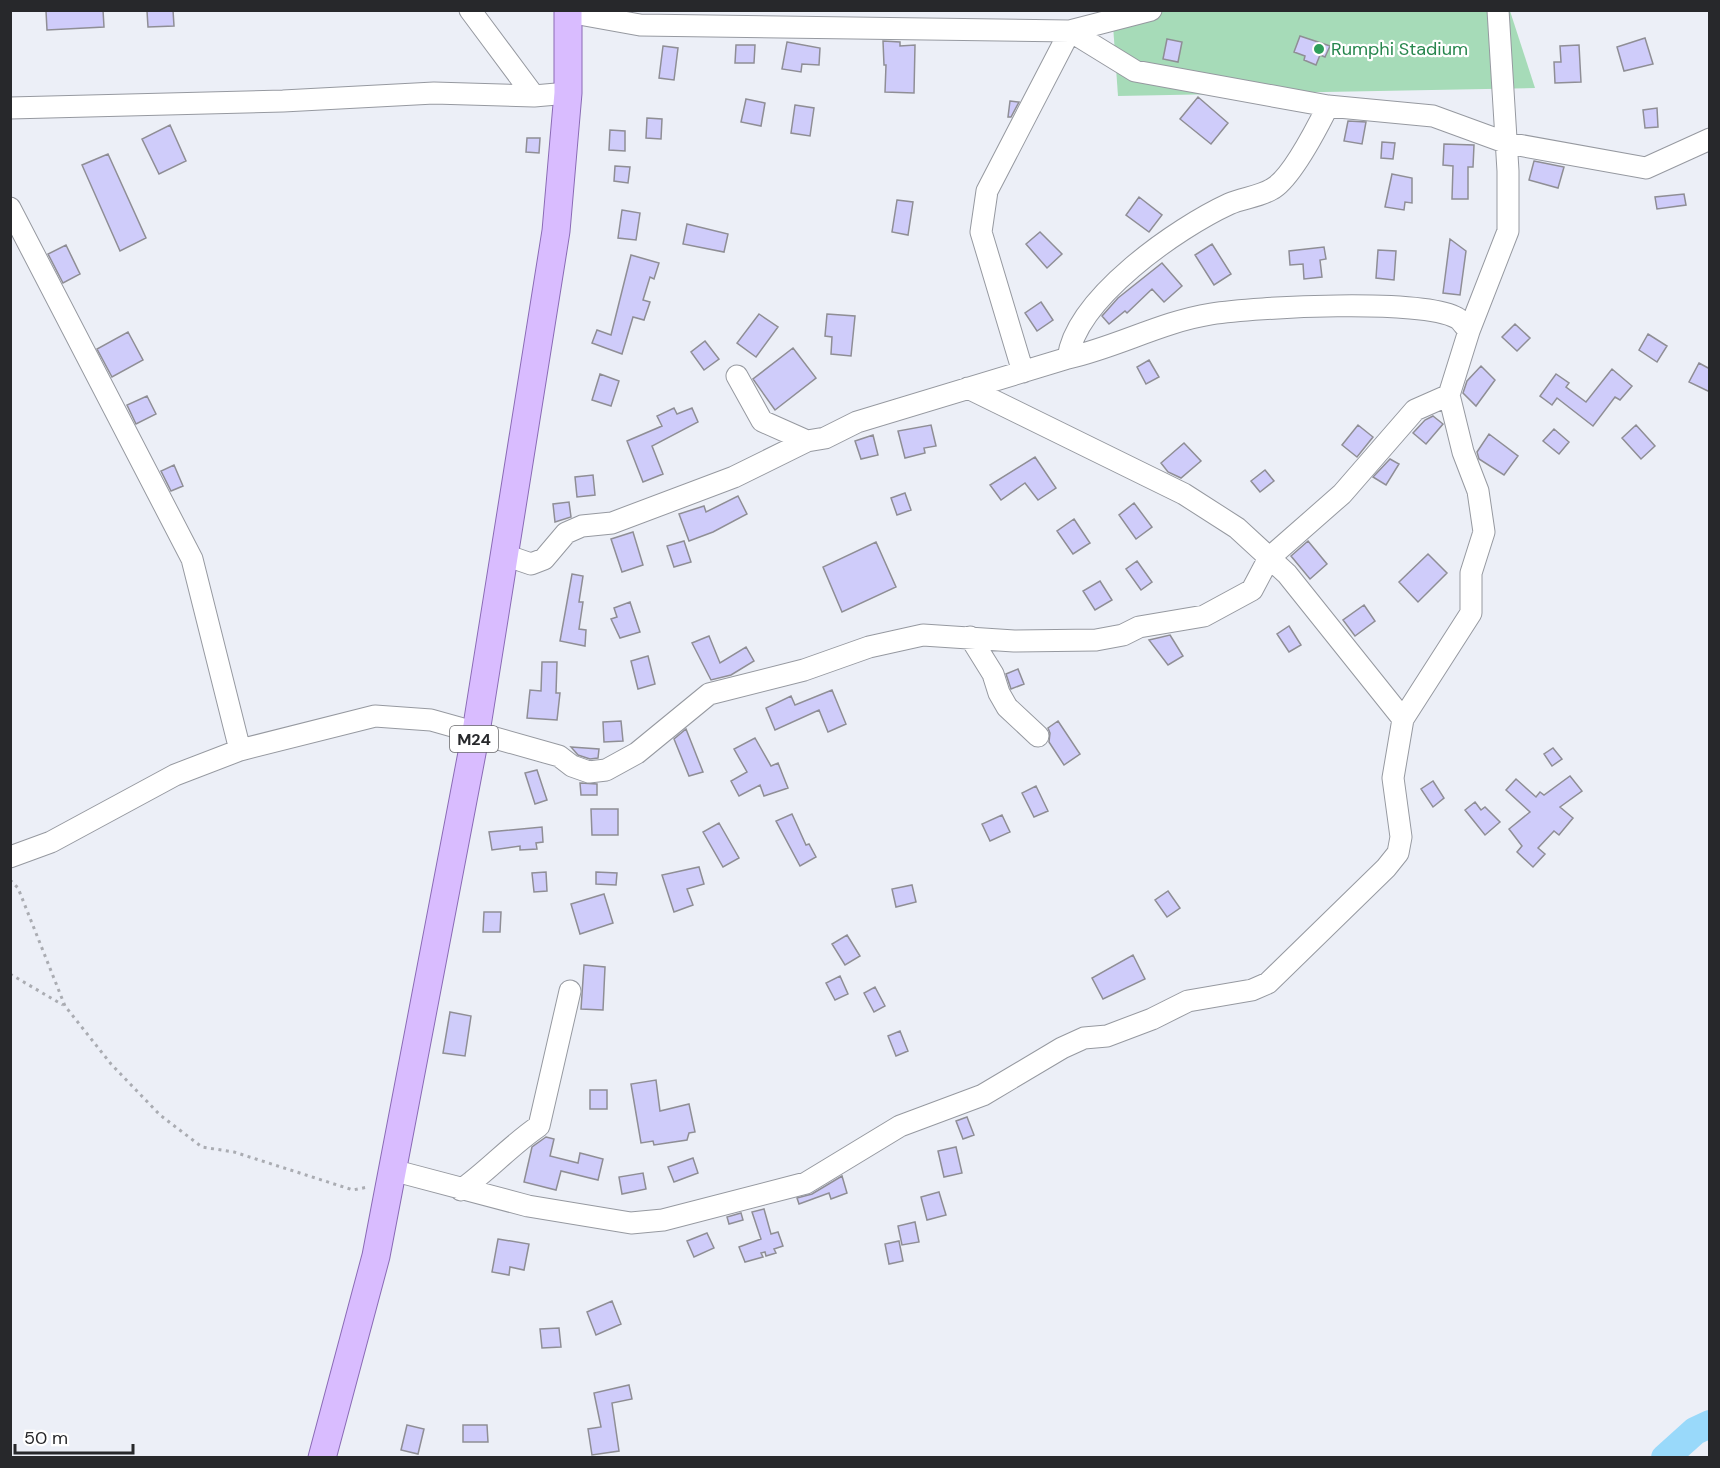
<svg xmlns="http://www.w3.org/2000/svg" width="1720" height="1468" viewBox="0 0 1720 1468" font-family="'DM Sans',sans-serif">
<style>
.green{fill:#a6dbb8}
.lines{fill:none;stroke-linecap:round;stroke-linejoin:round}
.river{stroke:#99d9fa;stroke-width:28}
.building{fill:#cfccfa;stroke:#8f8e95;stroke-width:1.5}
.minor-casing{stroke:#9699a0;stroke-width:23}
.major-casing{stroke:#8a6bb5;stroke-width:29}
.path{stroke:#aaacb2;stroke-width:3;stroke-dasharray:3 4.5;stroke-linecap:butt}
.minor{stroke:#fff;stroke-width:21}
.major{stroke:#d9bcff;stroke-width:27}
.leisure-dot{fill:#2e9e5b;stroke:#fff;stroke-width:2}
.labels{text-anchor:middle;stroke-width:4.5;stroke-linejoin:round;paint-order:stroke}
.shield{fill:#fff;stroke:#68686b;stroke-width:1.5}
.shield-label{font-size:16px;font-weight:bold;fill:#27282b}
.leisure-label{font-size:18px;fill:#27864d;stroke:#fff;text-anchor:start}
</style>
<rect width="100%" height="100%" fill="#eceff7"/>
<path class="green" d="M1112,11H1510L1535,88L1118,96Z"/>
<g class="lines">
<path class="river" d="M1665,1458L1695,1431L1710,1424"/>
</g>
<path class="building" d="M103,10L104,27L47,30L46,11Z
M173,10L174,26L148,27L147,11Z
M1300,36L1330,46L1325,57L1320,55L1316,65L1304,60L1305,56L1294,52Z
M1645,38L1653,64L1624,71L1617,47Z
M1167,39L1182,42L1178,62L1163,59Z
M883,41L900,42V46L915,45L914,93L885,92L886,65H884Z
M787,42L820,48L819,65L802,64L801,72L782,69Z
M736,45H755L754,63H735Z
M1579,45L1581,82L1555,83L1554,62H1561L1560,46Z
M663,46L678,48L674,80L659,78Z
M1198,97L1228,123L1211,144L1180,119Z
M746,99L765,103L761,126L741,122Z
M1010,101L1019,102L1011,117H1008Z
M795,105L814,108L810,136L791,133Z
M1657,108L1658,127L1645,128L1643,110Z
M647,118L662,119L661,139L646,138Z
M1348,121L1366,122L1362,144L1344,141Z
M170,125L186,161L159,174L142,139Z
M610,130L625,131V151L609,150Z
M527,138H540L539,153L526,152Z
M1382,142L1395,143L1393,159L1381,158Z
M1444,144L1474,145L1473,167H1468V199H1452L1453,166L1443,165Z
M108,154L146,238L120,251L82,165Z
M1534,161L1564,167L1558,188L1529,180Z
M615,166L630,167L628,183L614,181Z
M1392,174L1412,178V203L1405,202L1404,210L1385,207Z
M1684,194L1686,205L1657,209L1655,197Z
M1139,197L1162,215L1149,232L1126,215Z
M897,200L913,202L908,235L892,232Z
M622,210L640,213L636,240L618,238Z
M687,224L728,234L724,252L683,244Z
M1040,232L1062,254L1047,268L1026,244Z
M1450,239L1466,251L1460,295L1443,293Z
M1212,244L1231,274L1214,285L1195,255Z
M66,245L80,274L63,283L48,254Z
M1324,247L1326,259L1320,260L1322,277L1304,279L1303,264L1290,265L1289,251Z
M1378,250L1396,251L1394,280L1376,278Z
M631,255L659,263L654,279L650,277L643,300L650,302L644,320L633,317L622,354L592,343L597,330L611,335Z
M1162,263L1182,286L1164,302L1152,289L1127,313L1125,311L1109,324L1102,316L1118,298Z
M1041,302L1053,320L1037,331L1025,313Z
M759,314L778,327L756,357L737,343Z
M827,314L855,316L851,356L831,354L832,337L825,336Z
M1515,324L1530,338L1517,351L1502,337Z
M128,332L143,360L112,377L97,349Z
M1648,334L1667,346L1657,362L1639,350Z
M705,341L719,359L704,370L691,352Z
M793,348L816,378L775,410L753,379Z
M1149,360L1159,377L1146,384L1137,367Z
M1699,363L1710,369V392L1689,382Z
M1481,366L1495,380L1476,406L1463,393L1467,381Z
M1612,369L1632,386L1620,400L1615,397L1593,426L1557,398L1552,405L1540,396L1556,374L1569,383L1566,387L1586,402Z
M600,374L619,381L611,406L592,400Z
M147,396L156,414L136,424L127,405Z
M674,408L677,414L692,408L698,422L652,446L663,474L643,482L627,441L662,426L657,416Z
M1433,416L1443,424L1426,444L1413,433L1425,420Z
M931,425L936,446L924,448L925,453L905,458L898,431Z
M1358,425L1373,437L1357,457L1342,445Z
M1636,425L1655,446L1641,459L1622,438Z
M1554,429L1569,442L1559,454L1543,441Z
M1489,434L1518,456L1504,475L1479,459L1477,452Z
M873,435L878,455L861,459L855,441Z
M1184,443L1201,461L1181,478L1168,472L1161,463Z
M1035,457L1056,488L1038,500L1025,483L1001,500L990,485Z
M1390,459L1399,464L1386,485L1373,477Z
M174,465L183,486L171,491L161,471Z
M1265,470L1274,481L1260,492L1251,481Z
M593,475L595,495L577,497L575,477Z
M905,493L911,510L897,515L891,498Z
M738,496L747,514L713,532L689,541L679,514L704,506L706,512Z
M569,502L571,517L555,522L553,504Z
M1134,503L1152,527L1136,539L1119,515Z
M1074,519L1090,543L1073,554L1057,531Z
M633,532L643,565L622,572L611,539Z
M684,541L691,562L674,567L667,546Z
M1308,541L1327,564L1310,579L1291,556Z
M876,542L896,587L842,612L823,567Z
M1428,554L1447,573L1418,602L1399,582Z
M1137,561L1152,582L1141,590L1126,569Z
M572,574L583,576L579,602H583L579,629L586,630L585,646L560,641Z
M1100,581L1112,600L1095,610L1083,591Z
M630,602L640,632L620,638L611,619L617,617L614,608Z
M1364,605L1375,621L1355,636L1343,620Z
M1289,626L1301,645L1289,652L1277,634Z
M1170,635L1183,656L1168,665L1149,640Z
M709,636L720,663L746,647L754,661L731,675L711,680L692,643Z
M648,656L655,684L638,689L631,661Z
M542,662H557L556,693H560L557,720L527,718L530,690L541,691Z
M1018,669L1024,684L1011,689L1006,674Z
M832,690L846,724L828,732L819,710L775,730L766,708L791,696L795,705Z
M621,721L623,741L604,742L603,722Z
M1058,721L1080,754L1064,765L1049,742L1050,733L1048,728Z
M686,729L703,772L689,776L674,739Z
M755,738L771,766L778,763L788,788L764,796L760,785L739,796L731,781L747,772L734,749Z
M571,747L599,749L598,758L590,759L578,755Z
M1553,748L1562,759L1552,766L1544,754Z
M537,770L547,800L535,804L525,773Z
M1570,776L1582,791L1560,807L1573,818L1559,835L1554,831L1538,848L1545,854L1533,867L1517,852L1522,846L1509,829L1530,812L1506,790L1516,779L1536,797L1540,792L1544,795Z
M1433,781L1444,798L1433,807L1421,789Z
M580,783L597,784V795H581Z
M1036,786L1048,811L1034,817L1022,793Z
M1475,802L1481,810L1485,807L1500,822L1485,835L1465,810Z
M591,809H618V835H592Z
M792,814L806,845L809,844L816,857L800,866L776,821Z
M1002,815L1010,832L990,841L982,824Z
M719,823L739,858L723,867L703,832Z
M542,827L543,842L536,843L537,849L520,850V846L492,850L489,832Z
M699,867L704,884L687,889L693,905L674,912L662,875Z
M546,872L547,891L534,892L532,873Z
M596,872L617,873L616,885L596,884Z
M912,885L916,902L896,907L892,889Z
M1168,891L1180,908L1167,917L1155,900Z
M604,894L613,923L580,934L571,904Z
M484,912H501L500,932H483Z
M847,935L860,956L845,965L832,944Z
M1133,955L1145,979L1103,999L1092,978Z
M584,965L605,967L603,1010L581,1009Z
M840,976L848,994L835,1000L826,983Z
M875,987L885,1006L874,1012L864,993Z
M450,1012L471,1016L465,1056L443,1053Z
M900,1031L908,1051L896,1056L888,1036Z
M656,1080L660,1111L689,1104L695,1132L689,1133L687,1140L654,1145L653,1141L641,1143L631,1084Z
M590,1090H607V1109H590Z
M967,1117L974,1135L963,1139L956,1121Z
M546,1137L554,1139L550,1156L578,1163L580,1153L603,1159L598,1180L561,1171L556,1190L524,1182L532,1147Z
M956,1147L962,1173L944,1177L938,1151Z
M693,1158L698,1173L674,1182L668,1167Z
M643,1173L646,1189L622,1194L619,1177Z
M842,1176L847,1193L831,1199L829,1193L799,1204L797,1198L812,1194Z
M939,1192L946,1215L927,1220L921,1197Z
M764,1209L771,1234L778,1232L783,1246L774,1249L776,1253L766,1256L765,1252L761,1253L763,1257L745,1262L739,1247L761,1239L752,1212Z
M741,1213L743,1220L729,1224L727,1217Z
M915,1222L919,1242L902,1245L898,1226Z
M707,1233L714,1248L694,1257L687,1241Z
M498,1239L529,1244L524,1270L510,1267L509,1275L492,1272Z
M899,1241L903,1261L889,1264L885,1244Z
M612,1301L621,1324L596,1335L587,1312Z
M559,1328L561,1347L542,1348L540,1329Z
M629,1385L632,1399L612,1403L619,1451L592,1455L588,1429L601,1427L594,1393Z
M407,1425L424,1429L418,1454L401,1450Z
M463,1425H487L488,1442H463Z"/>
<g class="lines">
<defs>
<path id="minor" d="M470,10L534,96
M568,12L640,25L1070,31L1151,10
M1070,31L1135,71L1328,106L1433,116L1507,143L1646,168L1710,139
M10,108L283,101L434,93L534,96L568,93
M10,208L192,559L240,750
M1068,358C1117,347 1161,322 1211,314C1254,307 1423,298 1457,318C1461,320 1465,327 1469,331
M1023,372L981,232L987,191L1070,31
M737,376L762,421L807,441
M968,388L1184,494L1237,528L1287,574L1403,719
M505,555L531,564L544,559L566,533L582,526L612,523L734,477L807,441L825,438L857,422L1068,358C1076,298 1177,228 1229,204C1242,198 1259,197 1272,189C1291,179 1318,126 1328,106
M970,637L993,674L999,693L1007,707L1038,736
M10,857L51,842L175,775L240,750L375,716L431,720L559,756L572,766L589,772L606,770L637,753L709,694L804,670L869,647L923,635L1014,641L1096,640L1123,635L1139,627L1204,616L1252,590L1269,558L1342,494L1415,410L1449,395
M392,1170L528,1206L631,1223L663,1220L806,1183L900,1126L983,1095L1062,1048L1084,1038L1107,1036L1152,1019L1188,1001L1252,990L1268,983L1386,868L1398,853L1401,837L1393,778L1403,719L1471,613V573L1484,532L1478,491L1463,452L1449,395L1469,331L1508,231V171L1498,10
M461,1190C489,1170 511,1145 539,1126L570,991"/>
<path id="major" d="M322,1458L376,1256L476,732L556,231L568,93V10"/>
</defs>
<use href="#minor" class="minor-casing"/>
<use href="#major" class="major-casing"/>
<path class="path" d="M10,880L18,888L65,1006L111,1064L160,1115L202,1147L234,1152L353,1190L368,1187
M10,974L63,1005"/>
<use href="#minor" class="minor"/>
<use href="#major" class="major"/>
</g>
<circle class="leisure-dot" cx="1319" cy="49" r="6"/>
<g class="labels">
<rect class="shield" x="450" y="726" width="48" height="26" rx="4.5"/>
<g class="shield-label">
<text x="474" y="745">M24</text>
</g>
<g class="leisure-label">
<text x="1331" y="55">Rumphi Stadium</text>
</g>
</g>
<rect width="1720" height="1468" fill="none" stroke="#27282b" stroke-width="24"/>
<path d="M15 1444v9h118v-9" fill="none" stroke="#27282b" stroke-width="3"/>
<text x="24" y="1444" font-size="18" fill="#27282b" stroke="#ffffff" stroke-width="4.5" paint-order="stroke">50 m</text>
</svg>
